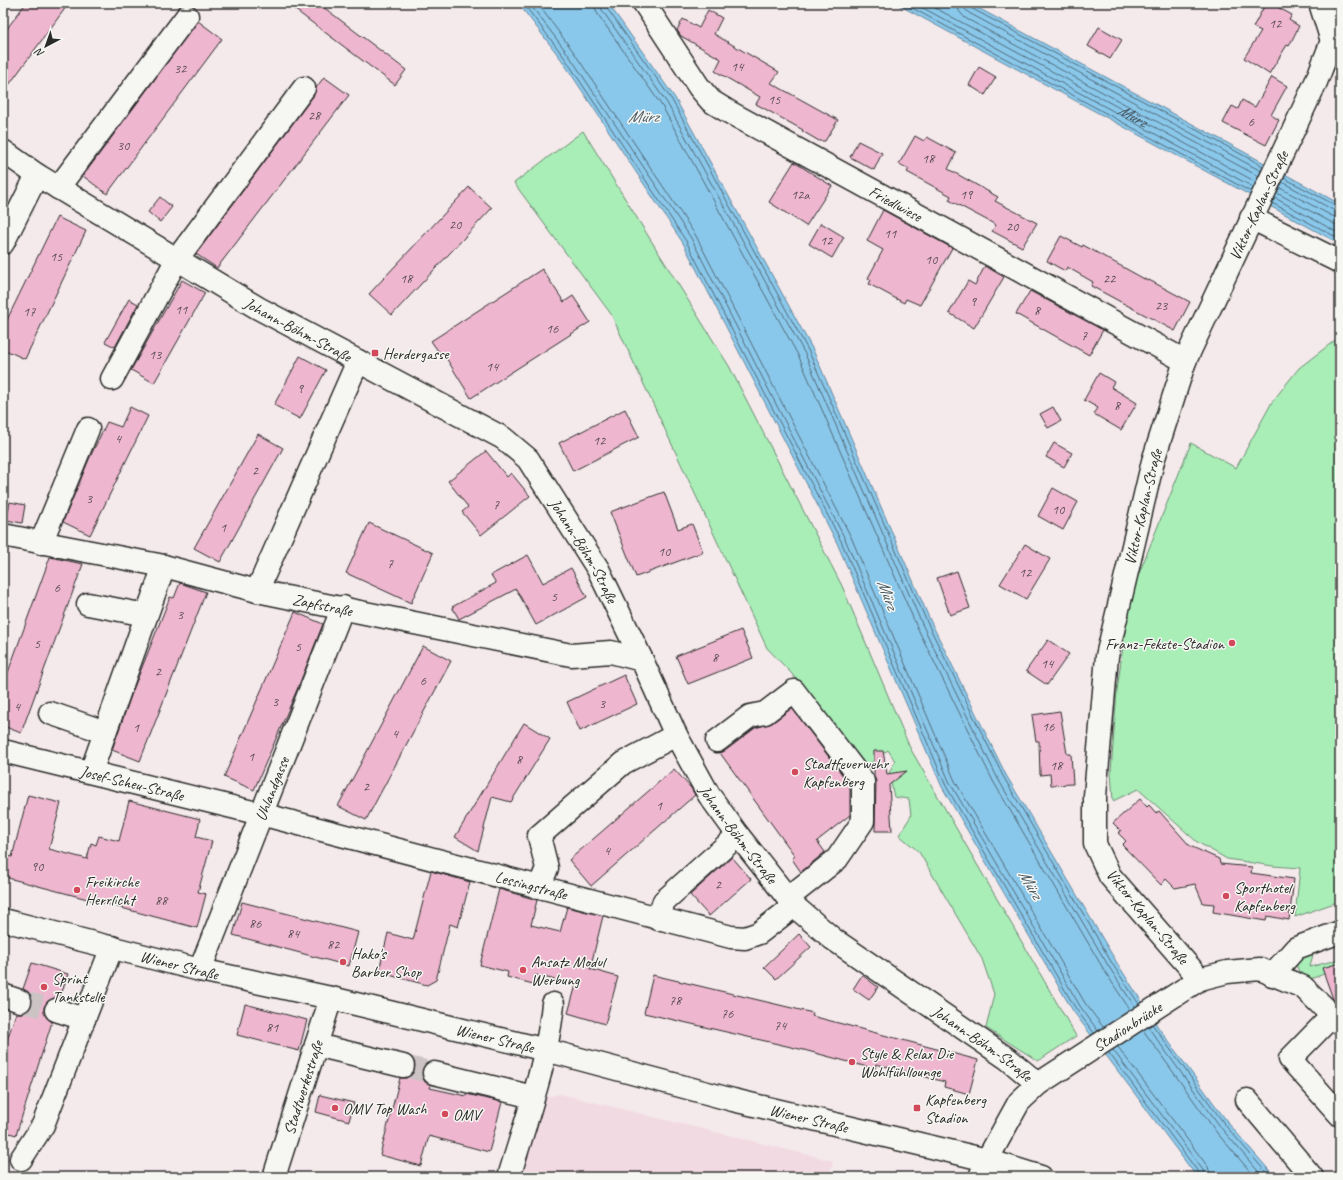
<svg xmlns="http://www.w3.org/2000/svg" width="1343" height="1180" viewBox="0 0 1343 1180" font-family="Caveat,sans-serif">
<style>
.built{fill:#f2dae3}
.green{fill:#a9edb7;stroke:#6a8c71}
.water{fill:#8ac8eb;stroke:#64899e}
.lines{fill:none;stroke-linecap:round;stroke-linejoin:round}
.shore{stroke:#516a78;stroke-width:1}
.building{fill:#eeb7cf;stroke:#2b2b2b}
.minor-tunnel{stroke:#ccc3c5;stroke-width:22;stroke-dasharray:22 11;stroke-linecap:butt}
.minor-casing{stroke:#2b2b2b;stroke-width:25}
.major-casing{stroke:#2b2b2b;stroke-width:25}
.minor{stroke:#f6f6f2;stroke-width:22}
.major{stroke:#f6f6f2;stroke-width:22}
.poi-dot{fill:#d1495b;stroke:#f6f6f2;stroke-width:1.5}
.labels{text-anchor:middle;stroke-width:3;stroke-linejoin:round;paint-order:stroke}
.number-label{font-size:14px;fill:#5c4e54}
.street-label{font-size:16px;fill:#2b2b2b;stroke:#f6f6f2}
.poi-label{font-size:16px;fill:#2b2b2b;stroke:#f6f6f2;text-anchor:start}
.water-label{font-size:17px;font-style:italic;fill:#485a65;stroke:#f6f6f2}
</style>
<rect width="100%" height="100%" fill="#f4e9eb"/>
<filter id="ink" filterUnits="userSpaceOnUse"><feTurbulence type="fractalNoise" baseFrequency=".025" numOctaves="2"/><feDisplacementMap in="SourceGraphic" scale="8" xChannelSelector="R" yChannelSelector="G"/><feConvolveMatrix kernelMatrix="1 2 1 2 8 2 1 2 1" color-interpolation-filters="sRGB"/></filter>
<g filter="url(#ink)">
<path class="built" d="M560,1094L833,1161L829,1177H521L542,1098Z"/>
<path class="green" d="M583,131L729,366L842,586L910,748L1076,1036L1038,1061L986,1028L994,994L982,959L919,852L899,835L911,816L909,799L894,797L889,773L895,761L888,750L864,768L792,674L767,648L611,314L514,183Z
M1340,339V901L1295,917L1300,868L1273,866L1227,859L1197,842L1138,789L1113,801L1111,772L1117,690L1130,596L1191,443L1236,468L1272,402L1299,368L1334,341Z
M1314,950L1310,967L1340,959V963L1323,969L1324,974L1308,980L1299,972L1296,964L1300,956Z"/>
<path class="water" d="M518,3H608L675,98L813,350L930,620L1006,775L1117,963L1158,1027L1229,1124L1275,1177H1197L1073,1011L942,787L837,543L683,243L561,59Z
M895,3H969L1340,204V244Z"/>
<g class="lines">
<g class="shore">
<path d="M523,3L564,57L686,241L841,541L946,786L1076,1009L1094,1033"/>
<path d="M529,3L568,54L691,238L845,539L950,783L1080,1006L1098,1031"/>
<path d="M537,3L573,51L696,236L851,537L955,781L1085,1003L1103,1027"/>
<path d="M594,3L597,13L662,106L799,357L917,627L993,781L1104,970L1130,1010"/>
<path d="M600,3L602,10L667,103L805,354L922,624L998,779L1109,967L1135,1007"/>
<path d="M605,3L606,7L672,100L809,352L927,622L1003,776L1113,965L1139,1004"/>
<path d="M903,3L1251,192"/>
<path d="M914,3L1253,187"/>
<path id="s1" d="M926,3L1256,182"/>
<path d="M957,3L959,11L965,18L1258,176"/>
<path d="M963,3L965,9L969,13L1261,171"/>
<path d="M968,3L971,8L1263,166"/>
<path d="M1284,178L1337,206L1340,207"/>
<path d="M1282,182L1335,211L1340,212"/>
<path d="M1280,188L1332,216L1340,218"/>
<path d="M1277,193L1340,227"/>
<path d="M1275,198L1340,234"/>
<path d="M1272,203L1340,239"/>
<path d="M1152,1024L1226,1126L1270,1177"/>
<path d="M1148,1027L1222,1129L1263,1177"/>
<path d="M1143,1030L1217,1133L1255,1177"/>
<path d="M1118,1047L1208,1167L1211,1177"/>
<path d="M1113,1050L1203,1170L1205,1177"/>
<path d="M1109,1053L1199,1173L1200,1177"/>
</g>
</g>
<path class="building" d="M26,3H69L3,93V34Z
M286,3H318L406,70L395,85Z
M1266,3H1270L1292,15L1289,20L1299,26L1289,46L1287,45L1269,74L1244,58L1261,31L1253,27Z
M708,10L722,18L714,34L779,72L771,83L838,120L825,141H819L802,131L803,130L756,104L760,97L715,71L721,59L681,36L677,30L683,19L699,28Z
M198,21L222,39L107,194L83,176Z
M1099,27L1122,40L1110,59L1088,46Z
M979,67L996,77L985,95L969,85Z
M324,77L349,95L217,268L196,254L314,95L316,88Z
M1272,77L1287,86L1271,115L1279,120L1266,145L1223,123L1232,106L1238,109L1242,100L1255,107Z
M915,136L924,141L927,137L956,153L948,169L998,197L995,201L1037,223L1022,247L992,231L996,225L949,200L951,196L907,172L909,169L899,164Z
M858,141L882,153L874,170L850,157Z
M794,162L832,186L806,226L769,202Z
M469,187L492,208L392,315L369,294Z
M160,197L172,207L160,222L148,212Z
M883,210L952,248L920,305L906,299L904,303L869,284L871,280L868,278L883,250L867,241Z
M57,217L86,231L25,359L3,349V328Z
M821,223L844,237L832,258L809,244Z
M1061,236L1082,247L1083,245L1148,281L1149,280L1190,302L1175,331L1091,286L1093,282L1067,267L1065,271L1047,261Z
M985,266L1004,277L974,328L949,313L968,281L975,285Z
M542,269L564,302L573,296L590,322L471,398L443,353L441,355L431,341Z
M182,280L205,293L154,383L131,370Z
M1030,291L1103,330L1089,355L1016,314Z
M129,299L138,304L115,347L105,342Z
M300,356L326,370L300,419L274,405Z
M1099,373L1114,382L1111,387L1137,403L1121,430L1094,414L1098,408L1084,400Z
M130,407L148,416L90,535L63,522L90,457L107,422L121,427Z
M1053,407L1061,421L1048,428L1040,414Z
M625,409L639,437L573,471L559,443Z
M258,434L283,448L220,562L194,548Z
M1054,443L1072,453L1064,467L1046,457Z
M486,451L507,477L511,473L530,496L481,535L462,512L468,507L448,481Z
M1053,488L1078,502L1063,530L1038,516Z
M664,492L678,529L692,524L703,552L636,577L610,512Z
M10,502L25,505L22,523L6,520Z
M369,523L433,553L411,603L346,573Z
M1025,544L1050,559L1026,599L1000,584Z
M528,555L543,583L571,568L587,597L536,625L516,589L459,619L452,607L496,583L491,575Z
M50,557L83,564L21,733L3,726V686Z
M957,571L970,608L950,615L937,578Z
M180,583L206,592L140,761L112,750L133,690L170,597L174,598Z
M295,612L323,624L299,685L254,790L224,777Z
M741,630L753,658L688,684L676,656Z
M1048,640L1069,654L1047,685L1026,671Z
M423,646L451,661L366,820L338,806Z
M624,675L637,704L580,731L567,702Z
M792,708L850,785V815L817,841L825,852L801,872L792,859L795,856L720,753L725,751L755,728L772,723Z
M1060,711L1067,754H1071L1073,784L1051,785L1050,774L1040,775L1039,741H1036L1032,715Z
M524,723L550,739L511,802L492,797L478,851L455,837Z
M874,751H883L887,774L907,771L889,785L892,831H875L876,781L874,776Z
M674,769L691,788L695,795L591,886L569,860Z
M28,795L61,803L49,849L87,859L91,843L96,845L99,836L119,841L129,801L200,819L196,837L212,841L198,892L206,894L197,928L8,878L9,876L3,874V855L12,857Z
M1140,799L1147,807L1149,805L1156,813L1159,811L1190,846L1219,859L1220,864L1252,867L1251,873L1294,879L1289,920L1267,916L1266,921L1213,912L1214,904L1203,903L1195,884L1175,888L1166,879L1161,885L1122,845L1126,841L1118,833L1121,831L1113,823Z
M732,857L751,879L709,916L690,895Z
M431,871L470,882L458,927L450,924L436,980L427,985L385,974L380,967L388,933L413,940Z
M499,889L537,900L531,925L560,932L567,907L603,916L590,969L618,977L605,1024L568,1013L576,985L535,975L533,984L507,977L508,972L480,965Z
M242,902L358,932L349,966L233,935Z
M799,934L811,947L776,979L764,967Z
M32,963L68,974L60,998H54L48,1001L44,1007V1013L47,1018L52,1022L16,1135L3,1131V1052L16,1013H22L28,1011L32,1005V998L30,993L23,989Z
M1340,963V1006L1333,999L1322,968Z
M653,975L813,1013L812,1016L978,1060L969,1094L944,1087L945,1082L876,1064L875,1069L804,1050L644,1013Z
M862,975L878,987L869,1000L853,989Z
M245,1004L307,1020L299,1051L237,1035Z
M415,1064L424,1066L422,1070V1076L425,1082L431,1085L430,1088L466,1096V1094L502,1102L489,1152L429,1136L421,1166L380,1155L400,1078H406L412,1075L415,1069Z
M320,1095L354,1103L349,1121L316,1112Z"/>
<g class="lines">
<path class="minor-tunnel" d="M20,1001L56,1010
M403,1066L434,1073"/>
<defs>
<g id="minor">
<path id="s2" d="M644,3L699,87L711,101L729,112L1185,361"/>
<path d="M1320,3L1332,41"/>
<path id="s3" d="M3,151L37,175L258,308L503,438L528,459L598,569L642,660L676,735L709,795L738,835L794,906L833,939L1008,1059L1038,1084"/>
<path d="M58,188L187,16"/>
<path d="M1251,218L1340,262"/>
<path d="M3,243L37,175"/>
<path d="M112,379L177,259L304,88"/>
<path id="s4" d="M3,535L164,566L257,591L571,655L611,652L642,660"/>
<path d="M41,543L88,429"/>
<path d="M257,591L358,361"/>
<path d="M88,604L146,615"/>
<path d="M50,713L105,732"/>
<path d="M717,741L750,716L765,713L794,691L863,781V821L837,859L788,898"/>
<path id="s5" d="M3,751L261,814L731,937L745,938L759,933L794,906"/>
<path d="M91,772L164,566"/>
<path d="M539,888L547,868L539,836L623,763L676,735"/>
<path d="M658,919L664,901L738,835"/>
<path id="s6" d="M200,970L343,607"/>
<path d="M1272,975L1296,948L1340,932"/>
<path id="s7" d="M1200,979L1110,876L1095,844V796L1107,656L1153,461L1185,361L1316,82L1332,41L1340,35"/>
<path d="M3,995L20,1001"/>
<path d="M56,1010L84,1019"/>
<path d="M1332,1016L1290,1059L1340,1115"/>
<path d="M316,1045L403,1066"/>
<path d="M434,1073L533,1097"/>
<path d="M1247,1100L1312,1177"/>
<path d="M21,1159L43,1125L112,947"/>
<path id="s8" d="M274,1177L331,998"/>
<path d="M509,1177C526,1120 547,1063 553,1004"/>
<path id="s9" d="M980,1177L987,1160L1019,1102L1038,1084L1200,979L1227,972L1260,969L1303,987L1340,1023"/>
</g>
<g id="major">
<path id="s10" d="M3,920L200,970L331,998L546,1050L733,1100L987,1160L1041,1177"/>
</g>
</defs>
<use href="#minor" class="minor-casing"/>
<use href="#major" class="major-casing"/>
<use href="#minor" class="minor"/>
<use href="#major" class="major"/>
</g>
</g>
<g class="poi-dot">
<rect x="371" y="349" width="8" height="8" rx="2"/>
<circle cx="1232" cy="643" r="4"/>
<circle cx="795" cy="772" r="4"/>
<circle cx="77" cy="890" r="4"/>
<circle cx="1226" cy="896" r="4"/>
<circle cx="343" cy="962" r="4"/>
<circle cx="523" cy="970" r="4"/>
<circle cx="44" cy="987" r="4"/>
<circle cx="852" cy="1062" r="4"/>
<circle cx="335" cy="1108" r="4"/>
<rect x="913" y="1104" width="8" height="8" rx="2"/>
<circle cx="445" cy="1114" r="4"/>
</g>
<g class="labels">
<g class="number-label">
<text x="1275" y="28">12</text>
<text x="737" y="71">14</text>
<text x="180" y="73">32</text>
<text x="774" y="104">15</text>
<text x="314" y="120">28</text>
<text x="1251" y="126">6</text>
<text x="123" y="150">30</text>
<text x="928" y="163">18</text>
<text x="800" y="199">12a</text>
<text x="966" y="199">19</text>
<text x="455" y="229">20</text>
<text x="1012" y="231">20</text>
<text x="890" y="238">11</text>
<text x="826" y="245">12</text>
<text x="56" y="261">15</text>
<text x="931" y="264">10</text>
<text x="406" y="283">18</text>
<text x="1109" y="283">22</text>
<text x="973" y="306">9</text>
<text x="1161" y="310">23</text>
<text x="181" y="314">11</text>
<text x="1037" y="315">8</text>
<text x="29" y="316">17</text>
<text x="552" y="333">16</text>
<text x="1084" y="340">7</text>
<text x="155" y="359">13</text>
<text x="492" y="371">14</text>
<text x="300" y="393">9</text>
<text x="1117" y="410">8</text>
<text x="118" y="443">4</text>
<text x="599" y="445">12</text>
<text x="255" y="475">2</text>
<text x="89" y="503">3</text>
<text x="496" y="509">7</text>
<text x="1058" y="514">10</text>
<text x="223" y="532">1</text>
<text x="664" y="556">10</text>
<text x="390" y="568">7</text>
<text x="1025" y="577">12</text>
<text x="57" y="592">6</text>
<text x="554" y="601">5</text>
<text x="180" y="619">3</text>
<text x="37" y="648">5</text>
<text x="298" y="651">5</text>
<text x="715" y="662">8</text>
<text x="1047" y="668">14</text>
<text x="158" y="676">2</text>
<text x="423" y="685">6</text>
<text x="275" y="706">3</text>
<text x="602" y="708">3</text>
<text x="17" y="711">4</text>
<text x="1048" y="731">16</text>
<text x="136" y="732">1</text>
<text x="395" y="738">4</text>
<text x="251" y="761">1</text>
<text x="519" y="764">8</text>
<text x="1056" y="770">18</text>
<text x="366" y="791">2</text>
<text x="659" y="810">1</text>
<text x="607" y="855">4</text>
<text x="37" y="871">90</text>
<text x="718" y="889">2</text>
<text x="161" y="905">88</text>
<text x="255" y="928">86</text>
<text x="293" y="938">84</text>
<text x="333" y="949">82</text>
<text x="675" y="1005">78</text>
<text x="727" y="1018">76</text>
<text x="780" y="1030">74</text>
<text x="272" y="1032">81</text>
</g>
<g class="street-label">
<text dy="6" stroke="none"><textPath href="#s2" startOffset="330">Friedlwiese</textPath></text>
<text dy="6" stroke="none"><textPath href="#s7" startOffset="838">Viktor-Kaplan-Straße</textPath></text>
<text dy="6" stroke="none"><textPath href="#s3" startOffset="345">Johann-Böhm-Straße</textPath></text>
<text dy="6" stroke="none"><textPath href="#s7" startOffset="514">Viktor-Kaplan-Straße</textPath></text>
<text dy="6" stroke="none"><textPath href="#s3" startOffset="717">Johann-Böhm-Straße</textPath></text>
<text dy="6" stroke="none"><textPath href="#s4" startOffset="327">Zapfstraße</textPath></text>
<text dy="6" stroke="none"><textPath href="#s5" startOffset="133">Josef-Scheu-Straße</textPath></text>
<text dy="6" stroke="none"><textPath href="#s6" startOffset="195">Uhlandgasse</textPath></text>
<text dy="6" stroke="none"><textPath href="#s3" startOffset="1041">Johann-Böhm-Straße</textPath></text>
<text dy="6" stroke="none"><textPath href="#s5" startOffset="545">Lessingstraße</textPath></text>
<text transform="translate(1148 916) rotate(50)" y="6">Viktor-Kaplan-Straße</text>
<text dy="6" stroke="none"><textPath href="#s10" startOffset="182">Wiener Straße</textPath></text>
<text dy="6" stroke="none"><textPath href="#s9" startOffset="217">Stadionbrücke</textPath></text>
<text dy="6" stroke="none"><textPath href="#s10" startOffset="506">Wiener Straße</textPath></text>
<text dy="6" stroke="none"><textPath href="#s3" startOffset="1365">Johann-Böhm-Straße</textPath></text>
<text dy="6" stroke="none"><textPath href="#s8" startOffset="94">Stadtwerkestraße</textPath></text>
<text dy="6" stroke="none"><textPath href="#s10" startOffset="830">Wiener Straße</textPath></text>
</g>
<g class="poi-label">
<text x="383" y="359">Herdergasse</text>
<text x="1224" y="649" text-anchor="end">Franz-Fekete-Stadion</text>
<text x="803" y="769">Stadtfeuerwehr<tspan x="803" dy="18">Kapfenberg</tspan></text>
<text x="85" y="887">Freikirche<tspan x="85" dy="18">Herrlicht</tspan></text>
<text x="1234" y="893">Sporthotel<tspan x="1234" dy="18">Kapfenberg</tspan></text>
<text x="351" y="959">Hako's<tspan x="351" dy="18">Barber Shop</tspan></text>
<text x="531" y="967">Ansatz Modul<tspan x="531" dy="18">Werbung</tspan></text>
<text x="52" y="984">Sprint<tspan x="52" dy="18">Tankstelle</tspan></text>
<text x="860" y="1059">Style &amp; Relax Die<tspan x="860" dy="18">Wohlfühllounge</tspan></text>
<text x="925" y="1105">Kapfenberg<tspan x="925" dy="18">Stadion</tspan></text>
<text x="343" y="1114">OMV Top Wash</text>
<text x="453" y="1120">OMV</text>
</g>
<g class="water-label">
<text dy="6" stroke="none"><textPath href="#s1" startOffset="235">Mürz</textPath></text>
<text x="643" y="122">Mürz</text>
<text transform="translate(888 594) rotate(69)" y="6">Mürz</text>
<text transform="translate(1031 884) rotate(60)" y="6">Mürz</text>
</g>
</g>
<rect width="1343" height="1180" fill="none" stroke="#f6f6f2" stroke-width="16"/>
<rect x="8" y="8" width="1327" height="1164" fill="none" stroke="#2b2b2b" stroke-width="1.5" filter="url(#ink)"/>
<g transform="translate(46 46) rotate(221)" stroke="#f6f6f2" stroke-width="3" paint-order="stroke">
<path d="M0-3L7 15L0 10L-7 15Z" fill="#2b2b2b"/>
<text y="-6" font-size="11" font-weight="bold" text-anchor="middle" fill="#2b2b2b">N</text>
</g>
</svg>
